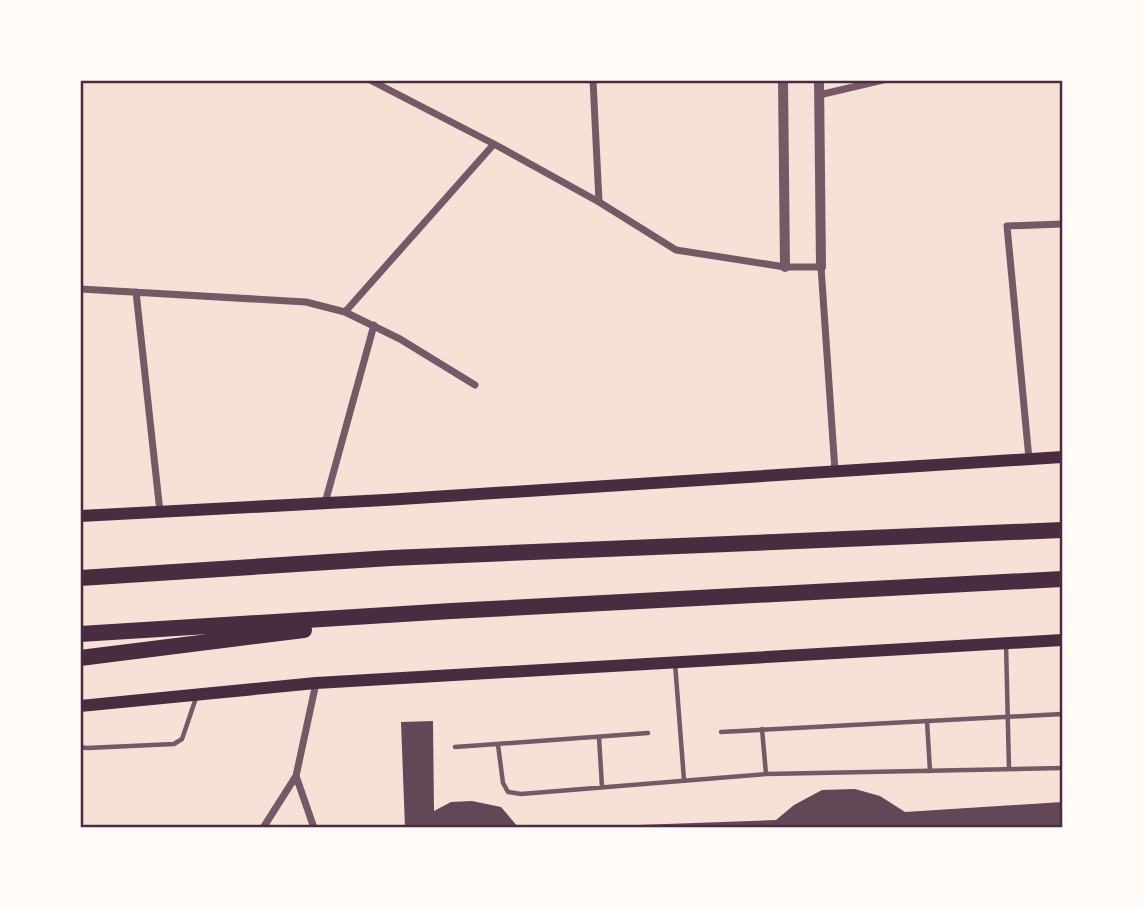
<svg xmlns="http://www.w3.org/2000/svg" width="1143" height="908" viewBox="0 0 1143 908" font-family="Jost,sans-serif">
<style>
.building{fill:#644757}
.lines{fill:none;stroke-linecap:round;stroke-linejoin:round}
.service{stroke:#755966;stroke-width:4.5}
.minor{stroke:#755966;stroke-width:7}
.tertiary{stroke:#755966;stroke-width:10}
.secondary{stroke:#4a2c40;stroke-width:12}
.motorway{stroke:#4a2c40;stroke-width:16}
.neatline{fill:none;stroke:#4a2c40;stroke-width:2.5}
</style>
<rect width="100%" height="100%" fill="#f7e1d7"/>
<path class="building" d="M433,721L434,811L451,802L472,801L501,807L519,828H405L401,722Z
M855,789L880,796L905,812L1062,802V828H638V825L776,820L794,805L822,790Z"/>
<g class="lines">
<path class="service" d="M1006,644L1009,769
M675,663L684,780
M927,721L930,771
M762,729L766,774
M721,732L1062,714
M599,737L602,787
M498,745L503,783L508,792L521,794L766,774L1062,768
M80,747L87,748L174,744L182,739L197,695
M455,747L648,733"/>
<path class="minor" d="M370,80L494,144L599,202L676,250L785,267H821L835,471
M593,80L599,202
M819,95L883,80
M80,289L306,302L345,312
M136,292L160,512
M475,385L400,339L345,312L494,144
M1029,459L1007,226L1062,224
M325,503L374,325
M263,828L296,776
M314,828L296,776L316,683"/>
<path class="tertiary" d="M783,80L785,267
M819,80L821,267"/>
<path class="secondary" d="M80,516L385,500L1062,457
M80,706L316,683L1062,640"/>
<path class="motorway" d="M80,578L391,558L1062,530
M80,634L451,611L1062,579
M80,658L304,630"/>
</g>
<rect width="1143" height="908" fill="none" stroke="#fffaf5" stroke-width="164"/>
<rect x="82" y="82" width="979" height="744" class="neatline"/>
</svg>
